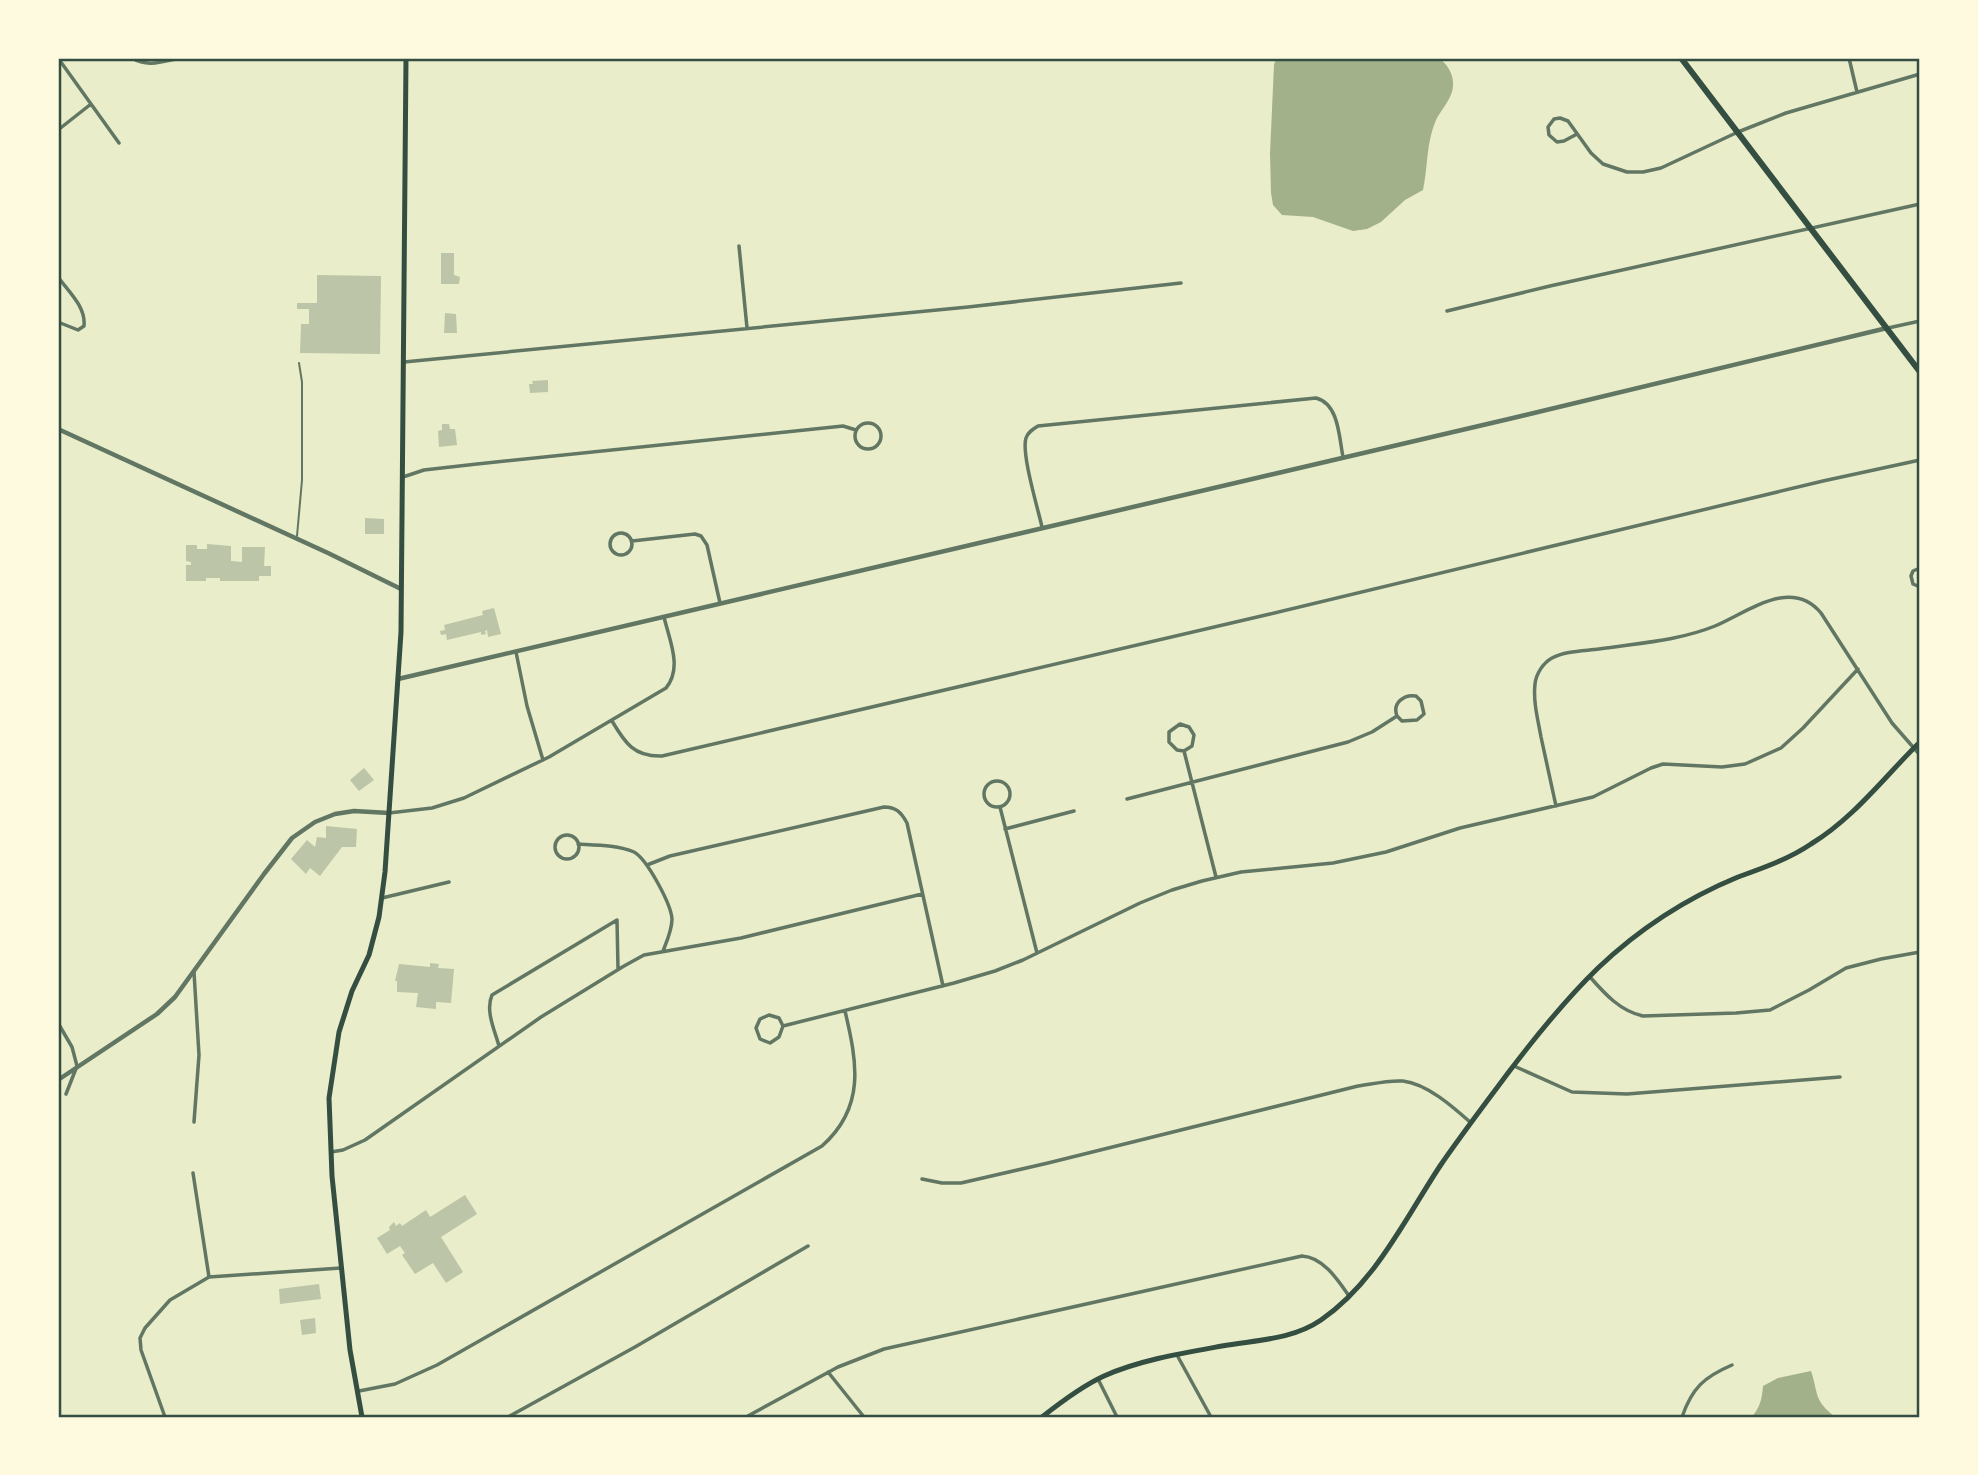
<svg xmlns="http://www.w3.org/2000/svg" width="1978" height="1475" viewBox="0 0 1978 1475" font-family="Mulish,sans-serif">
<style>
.water{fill:#a3b18a}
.building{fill:#bcc5a7}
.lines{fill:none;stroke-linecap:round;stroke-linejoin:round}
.service{stroke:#617663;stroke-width:2}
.minor{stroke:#617663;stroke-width:3.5}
.tertiary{stroke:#617663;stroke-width:4.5}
.secondary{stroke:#344e41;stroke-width:5}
.primary{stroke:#344e41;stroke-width:6}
.neatline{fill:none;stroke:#344e41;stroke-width:2.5}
</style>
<rect width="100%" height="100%" fill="#e9edc9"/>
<path class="water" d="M1276,58H1439C1448,65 1454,75 1453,86C1453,97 1441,110 1436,120C1426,143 1428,167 1423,190L1405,200L1381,222L1367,229L1353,231L1313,217L1282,215L1273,205L1271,193L1270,153L1274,65Z
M1811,1371C1819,1395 1813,1399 1835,1417H1752C1760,1407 1762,1399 1763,1386L1778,1378Z"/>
<path class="building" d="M441,253H454V275L460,277L459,284H441Z
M317,275L381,276L380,354L300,353L301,324H309V309H297V303H317Z
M445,313L456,314L457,333H444Z
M548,380V392L530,393L529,384H533L532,381Z
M442,424H449L450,429H455L457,445L439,447L438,431L442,430Z
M365,518L384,519V534H365Z
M207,544L231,546V561L242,562V547H265L264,566H271V576H259V581H220V578H206V581H186V565H191V562L186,561V545H197V549H207Z
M494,608L501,634L488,637L487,630L485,631L486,634L481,635V632L447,640L446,634L441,635L440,631L445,630L444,625L483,615L482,611Z
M364,768L374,780L359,791L350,780Z
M326,826L357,829L356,847H342L320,876L310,868L306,874L291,859L307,840L315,847L317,837L326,838Z
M430,963L439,964L438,968L454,969L451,1003L436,1002V1009L416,1007L418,993L397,992V981H395L399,964L430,967Z
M465,1195L477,1214L441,1237L463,1272L446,1283L433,1263L415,1274L402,1255L405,1253L400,1246L387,1254L377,1238L390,1230L389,1227L394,1222L396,1226L400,1223L402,1226L426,1210L430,1217Z
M319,1284L321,1299L280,1304L279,1289Z
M315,1318L316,1333L302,1335L300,1320Z"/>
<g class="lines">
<path class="service" d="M297,536L302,480V382L299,363"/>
<path class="minor" d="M58,58L119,143
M132,58C148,68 164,61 181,58
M1849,58L1857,92
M58,130L91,104
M1577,134L1564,141L1557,142L1549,135L1548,127L1554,119L1560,118L1568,121L1591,153L1603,164L1627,172H1643L1661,168L1738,132L1786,113L1920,74
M739,246L747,328
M58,277C69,292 86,307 84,326L78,330L58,322
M1447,311L1550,286L1920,204
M1888,328L1920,321
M404,362L968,307L1181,283
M855 436a13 13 0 1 1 26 0a13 13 0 1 1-26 0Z
M403,477L424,470L477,464L843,426L856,430
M1042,527C1038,509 1021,453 1026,438C1028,432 1033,429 1038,426L1316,398C1339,404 1339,437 1343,457
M610 544a11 11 0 1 1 22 0a11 11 0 1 1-22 0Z
M632,541L695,534L701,536L707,545L720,603
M1920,568L1913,571L1911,576L1913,584L1920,587
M516,652L527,706L543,760
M612,721C625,743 634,757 662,756L1270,614L1823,481L1920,460
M1184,751L1192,746L1194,735L1189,727L1180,724L1169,732V742L1177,750L1184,751L1216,877
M984 794a13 13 0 1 1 26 0a13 13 0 1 1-26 0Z
M1127,799L1348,742L1372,732L1397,716L1402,721L1417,720L1424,714L1421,701L1416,696C1404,694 1392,703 1397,716
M1556,806C1551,783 1546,760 1541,737C1538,720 1533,702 1535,684C1536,674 1543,663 1552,658C1565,651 1584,651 1599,649C1638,643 1678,641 1715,626C1748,612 1791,577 1821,613L1892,723L1920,755
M1000,807L1037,953
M389,813L432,808L464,798L549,757L666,688C683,668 669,639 664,617
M1005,829L1074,811
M555 847a12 12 0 1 1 24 0a12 12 0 1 1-24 0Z
M578,844C596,845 618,845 634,852C647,859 671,904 672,919C672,930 667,941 663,951
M647,865L670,856L884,807C896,807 901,812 907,823L943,986
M382,898L449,882
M1590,977C1605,994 1620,1011 1643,1016L1736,1013L1770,1010L1809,990L1846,968L1881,959L1920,952
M58,1023L72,1047L77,1066L66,1094
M783,1026L779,1018L769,1015L760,1019L756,1028L760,1039L770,1043L779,1037L783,1026L954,983L995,971L1023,960L1140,903L1172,890L1202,881L1241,872L1333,863L1386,852L1460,828L1593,797L1651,768L1663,764L1722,767L1745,764L1781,748L1803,728L1858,669
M499,1046C495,1031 485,1011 492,995L617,920L618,969
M1514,1066L1572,1092L1627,1094L1840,1077
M194,1122L199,1055L194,972
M331,1152L343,1150L365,1140L541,1017L624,966L644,955L741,938L922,894
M193,1173L209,1277
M922,1179L942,1183H961L1048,1163L1358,1086C1372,1084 1388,1080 1403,1081C1427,1084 1452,1106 1470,1122
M1177,1355L1211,1417
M828,1372L864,1417
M1098,1379L1117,1417
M359,1391L395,1384L437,1365L822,1146C866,1107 857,1062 845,1011
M165,1417L141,1350L140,1338L145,1328L170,1300L209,1277L341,1268
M508,1417L635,1347L808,1246
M746,1417L838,1367L884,1349L1302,1256C1323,1257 1338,1280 1349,1296
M1682,1417C1692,1388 1704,1377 1732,1365"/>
<path class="tertiary" d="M58,429L328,553L401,589
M398,679L1513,418L1887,328
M58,1080L157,1014L175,997L264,874L292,838L315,822L335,814L354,811L389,813"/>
<path class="secondary" d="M382,58H397
M362,1417L350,1350L332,1176L329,1098L339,1032L352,991L369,955L379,917L385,872L401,632L406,58
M1042,1417C1061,1402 1082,1386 1104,1376C1140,1360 1183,1353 1222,1346C1255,1340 1292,1340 1321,1320C1375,1283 1405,1219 1440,1166C1462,1134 1485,1104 1508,1073C1536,1036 1565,1000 1598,968C1638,930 1687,898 1738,877C1763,868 1789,859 1811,844C1854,818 1885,776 1920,742"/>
<path class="primary" d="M1681,58L1920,372"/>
</g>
<rect width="1978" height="1475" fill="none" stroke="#fefae0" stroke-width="119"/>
<rect x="60" y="60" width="1858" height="1356" class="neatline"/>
</svg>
